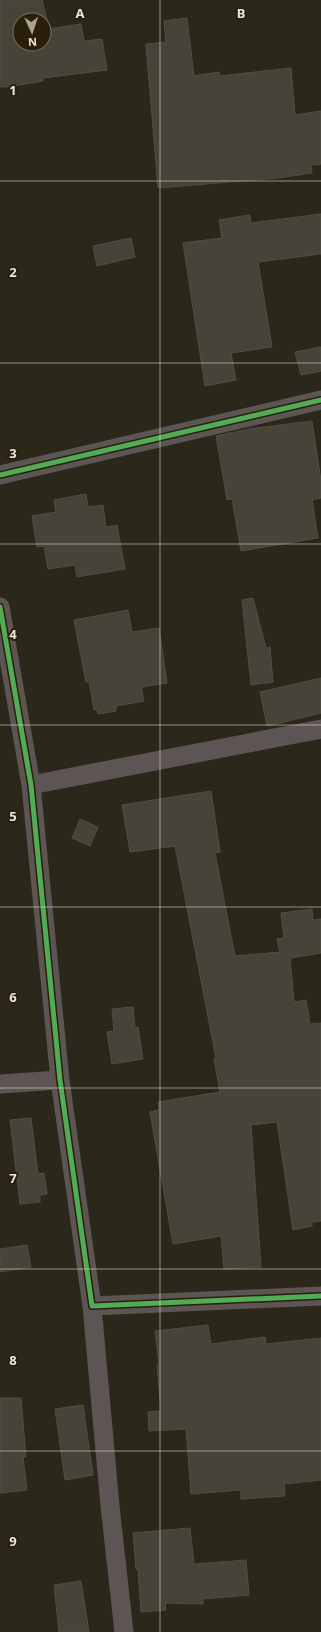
<svg xmlns="http://www.w3.org/2000/svg" width="321" height="1632" viewBox="0 0 321 1632" font-family="'Noto Sans',sans-serif">
<style>
.building{fill:#474339;stroke:#524e44;fill-rule:evenodd}
.lines{fill:none;stroke-linecap:round;stroke-linejoin:round}
.street{stroke:#5d5553;stroke-width:19}
.cycleway-casing{stroke:#2a2009;stroke-width:8}
.cycleway{stroke:#51ab58;stroke-width:5}
.grid{fill:none;stroke:#ede6d8;stroke-width:1;stroke-opacity:0.55}
.grid-label{font-size:13px;text-anchor:middle;font-weight:bold;fill:#ede6d8;stroke:#2a2009;stroke-width:4;stroke-linejoin:round;paint-order:stroke}
</style>
<rect width="100%" height="100%" fill="#2c271b"/>
<path class="building" d="M0,0H42L49,29L81,24L84,41L102,39L107,70L43,78V81L8,87H0ZM20,20H44V44H20Z
M187,18L194,76L219,72L220,76L291,68L295,115L321,111V164L311,165L312,173L278,178L158,188L146,44L166,42L164,21Z
M321,214V254L258,262L272,347L231,353L236,380L205,386L183,243L222,238L219,220L250,215L251,223Z
M131,238L135,257L97,266L93,246Z
M321,347V371L301,375L295,352Z
M312,421L321,481V498L312,500L318,538L241,551L232,499L227,500L216,436L249,429Z
M86,494L88,507L103,505L106,527L117,525L125,569L77,577L75,565L48,569L44,546L37,547L32,516L56,512L54,500Z
M253,598L266,648L270,647L273,682L251,685L242,600Z
M128,610L132,632L159,628L167,683L141,687L144,701L116,706V711L98,714L97,709L94,710L89,681L86,682L74,620Z
M321,678V713L267,726L260,692Z
M211,791L220,852L215,853L235,956L280,952L277,939L284,938L281,913L312,909L313,920L321,919V953L290,958L294,1002L306,1000L310,1024L321,1023V1221L312,1222V1226L293,1230L277,1122L251,1125L261,1267L224,1269L221,1236L173,1244L150,1112L159,1110L158,1102L220,1092L214,1059L216,1058L175,846L130,852L122,805Z
M80,819L98,827L90,846L72,838Z
M133,1007L135,1028L138,1027L143,1059L112,1064L107,1032L114,1031L112,1009Z
M31,1118L38,1174L44,1173L47,1194L40,1195V1202L20,1204L10,1120Z
M27,1245L31,1267L0,1272V1249Z
M208,1325L211,1344L265,1337L266,1344L321,1338V1480L284,1484L285,1496L241,1499V1490L191,1494L186,1429L149,1431L148,1412L161,1411L157,1365H159L155,1331Z
M0,1398H21L26,1457H23L27,1490L0,1493Z
M83,1405L93,1475L65,1480L55,1409Z
M190,1528L194,1564L246,1560L249,1595L203,1599V1604L165,1603L166,1610L141,1612L138,1569H136L133,1533Z
M81,1581L89,1632H59L54,1585Z"/>
<g class="lines">
<path class="street" d="M0,475L321,400
M0,607L31,785L60,1080L92,1306L321,1296
M31,785L321,729
M0,1084L60,1080
M92,1306L110,1506L124,1632"/>
<defs>
<path id="cycleway" d="M0,475L321,400
M0,607L31,785L60,1080L92,1306L321,1296"/>
</defs>
<use href="#cycleway" class="cycleway-casing"/>
<use href="#cycleway" class="cycleway"/>
</g>
<path class="grid" d="M160,0V1632M0,181H321M0,363H321M0,544H321M0,725H321M0,907H321M0,1088H321M0,1269H321M0,1451H321"/>
<g class="grid-label">
<text x="80" y="18">A</text>
<text x="241" y="18">B</text>
<text x="13" y="95">1</text>
<text x="13" y="277">2</text>
<text x="13" y="458">3</text>
<text x="13" y="639">4</text>
<text x="13" y="821">5</text>
<text x="13" y="1002">6</text>
<text x="13" y="1183">7</text>
<text x="13" y="1365">8</text>
<text x="13" y="1546">9</text>
</g>
<g transform="translate(32 32) rotate(177)"><circle r="19" fill="#2a2009" stroke="#786f5c"/>
<path d="M0-3L7 15L0 10L-7 15Z" fill="#a9a396"/>
<text y="-6" font-size="11" font-weight="bold" text-anchor="middle" fill="#ede6d8">N</text>
</g>
</svg>
